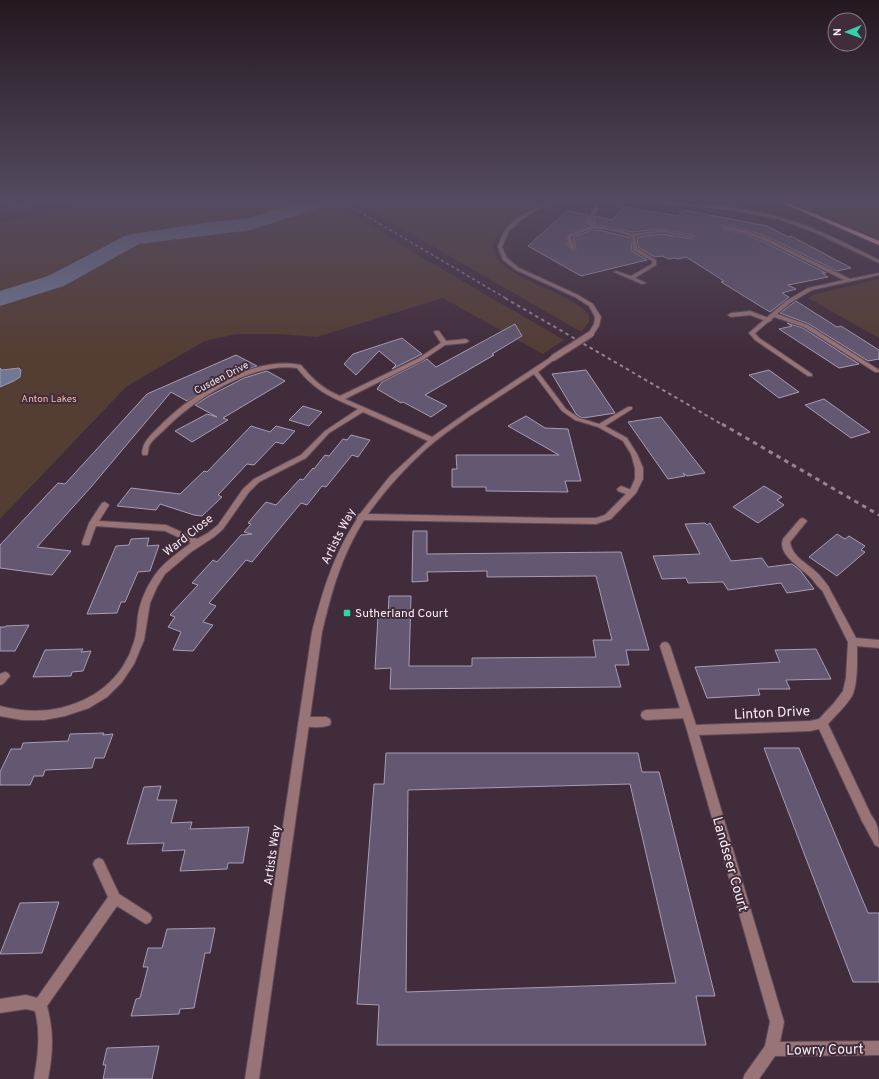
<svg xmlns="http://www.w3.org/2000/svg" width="879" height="1079" viewBox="0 0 879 1079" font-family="Overpass,sans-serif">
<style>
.green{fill:#543d33}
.water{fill:#707893;stroke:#999bb0}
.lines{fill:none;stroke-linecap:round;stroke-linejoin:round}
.river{fill:#707893;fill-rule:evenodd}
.building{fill:#635771;stroke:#a89db6;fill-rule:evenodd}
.service-casing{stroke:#5f4b59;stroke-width:2}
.minor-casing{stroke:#5f4b59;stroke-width:2}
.primary-casing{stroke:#5f4b59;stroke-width:2}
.service{fill:#987477;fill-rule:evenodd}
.minor{fill:#987477;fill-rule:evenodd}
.primary{fill:#fdb2ba;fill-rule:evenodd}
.rail-far2{stroke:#968490;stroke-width:1.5;stroke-dasharray:3 3;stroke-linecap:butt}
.rail-far1{stroke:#968490;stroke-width:2;stroke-dasharray:3.5 3.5;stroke-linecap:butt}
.rail{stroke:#968490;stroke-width:3;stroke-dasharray:4.5 4.5;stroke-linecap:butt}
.minor-bridge-casing{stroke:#5f4b59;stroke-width:8;stroke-linecap:butt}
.minor-bridge{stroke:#987477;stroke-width:6}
.poi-dot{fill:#2fd4aa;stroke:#412c3b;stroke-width:1.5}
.labels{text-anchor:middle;stroke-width:4;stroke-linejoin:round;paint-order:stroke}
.far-street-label{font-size:10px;fill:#faecf5;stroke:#412c3b}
.far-park-label{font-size:10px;fill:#f3bca2;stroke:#412c3b}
.street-label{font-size:12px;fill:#faecf5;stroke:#412c3b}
.poi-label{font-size:12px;fill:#faecf5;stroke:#412c3b;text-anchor:start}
.near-street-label{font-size:14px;fill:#faecf5;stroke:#412c3b}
</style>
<rect width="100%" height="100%" fill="#412c3b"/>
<path class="green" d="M96,202H331L421,257L564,340L543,354L443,298L317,337L278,334H237L205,341L127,386L0,519V223Z
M356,202H547C529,207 516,216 503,229C458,271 578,290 589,316C589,317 589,322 589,322L581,332Z
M790,202H879V239Z
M879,279V338L808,298L813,295Z"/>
<path class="water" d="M0,368L2,370L19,368L21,370L20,377L14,381L0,387Z"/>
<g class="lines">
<path class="river" d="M300,202H327L324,206L251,230L139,244L64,286L0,306V291L48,276L127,235L204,223L249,218Z"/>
</g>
<path class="building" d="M624,207L678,216L683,210L767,226L788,237L791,236L851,268L837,271L768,237L747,230L723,225L720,226L722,229L744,234L762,241L826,273H822L828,277L788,285L796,289L782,293L789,297L770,312L721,282L724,281L686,257L678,259L675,258L669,259L662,256L655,257L638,247L637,237L662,234L694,239L697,237L696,236L662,229L632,232L624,230L595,225L593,220L595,216L612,220Z
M567,211L588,215L586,221L588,225L567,235V244L572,251L576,250L573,237L591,230H599L631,238L632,251L647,260L581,276L528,246Z
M796,301L837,327L841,326L879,350V359L868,361L809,324L780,313Z
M787,323L803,328L859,364L839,368L779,329L792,326Z
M515,324L522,336L492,354L494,355L425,395L447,406L431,417L403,402L401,403L377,389L382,382L427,359L436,367Z
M402,338L422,354L392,369L396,365L379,351L356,375L344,364L353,354Z
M236,355L257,366L224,378L187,401L171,392L91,487L37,547L71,551L52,575L0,568V545L58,483L65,484L147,394Z
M586,370L615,413L583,418L580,417L576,414L552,374Z
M769,370L799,392L779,398L749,375Z
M267,371L285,381L223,418L228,420L192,442L175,431L207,414L217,417L195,405L209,396L244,378Z
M824,399L870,432L851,438L805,405Z
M303,406L322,412L309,426L289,420Z
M526,416L545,428L568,429L581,481H565L568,492L486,491V487H452V469H457L456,455H559L508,426Z
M661,417L705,473L687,476L683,473L685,476L668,479L628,422Z
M251,426L270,432L276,426L295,431L283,444L276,442L254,465L247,464L218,495L222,497L202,516L194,515L160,504L156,510L117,506L131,488L180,494L204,471L207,472Z
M351,435L370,440L358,457L352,455L326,487L322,486L307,505L301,503L252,562L246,560L209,603L216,606L203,622L213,625L193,651L173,650L181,632L168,627L175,617L170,615L198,585L192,583L213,560L217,562L241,535L252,534L244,532L251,524L248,523L266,502L276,505L300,479L303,480L313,468L314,469L325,455L329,456L343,439L347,440Z
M764,486L782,497L777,500L784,505L758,523L733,507Z
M705,523L707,525L710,523L731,561L762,558L768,567L792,564L800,570L814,589L787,593L781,583L728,590L723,582L688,583L686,578L662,579L653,556L700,554L685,524Z
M413,531H427V554L621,552L649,650H626L629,665H615L621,687L390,689L391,668L375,669L378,616H388L389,596H411L409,666H472V658L596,657L593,640H612L596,576L487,577V571L427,572L428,581L412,582Z
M837,534L845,539L849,536L865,546L861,550L865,552L837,576L809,557Z
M149,538L147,546L159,545L150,571L138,572L125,602H121L117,613L87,614L116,546L129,545L131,539Z
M29,625L15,651H0V627H5L6,626Z
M83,649L81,652L91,651L83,671L72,672L71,676L33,677L45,650Z
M816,649L831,679L786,680L790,689H758L760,695L707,698L695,667L780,662L775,650Z
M104,733L103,735L113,734L104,758H95L92,768L45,770L43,776H34L30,785H0V772L11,749H21L23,743L68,741L70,734Z
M764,748H799L868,913H879V982H853Z
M386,753H638L642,772H659L715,996H696L706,1045H377L379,1005L357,1004L374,784H384ZM630,784L676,983L406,992L408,790Z
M161,786L157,800H177L171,823L192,822L190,829L249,827L243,863H228L227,869L180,871L185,850L162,851L164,843L127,844L144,787Z
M59,902L42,953L0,954L20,903Z
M215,928L210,953H205L194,1008L180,1009L179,1014L131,1016L136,999L140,998L148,967H143L148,948H162L167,929Z
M159,1046L152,1079H103L106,1065H103L107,1048Z"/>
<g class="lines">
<defs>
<path id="service" d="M36,202H42L13,209L11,208Z
M750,311L771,319L772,320L769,322L750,315L731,317L728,315L731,313Z
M750,332H754L759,338L812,374V376H808L755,340L749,333Z
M621,486L634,491L635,493L631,496L618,491L617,489Z
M803,518L807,521L790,542C792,556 805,562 815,571C820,575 824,581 828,586L829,588L828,590C825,591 825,592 822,590C817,587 814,580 809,576C800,567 777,554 783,539L800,519Z
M686,708L690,710L691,713L690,716L686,718L646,720L642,718L641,715L642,712L646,710Z
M305,717H326L330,719L331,722L330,725C322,728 309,728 301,725L300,722L301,719Z
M867,813C879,819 879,835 879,847L875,845L861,819L863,815Z"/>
<path id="minor" d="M555,202H561L538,209L520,221L509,231L502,247L507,258L519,268L578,295L593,304L601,317L599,326L593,335L588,334L594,324L595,317L589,306L575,297L516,270L503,260L498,247C500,241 502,234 506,229C518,214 536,206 555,202Z
M592,202H596L598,209L591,220L594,226L624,231L632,234L662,230L696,237L694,238L662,232L635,236L637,248L656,260V265L635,278L646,283L642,284L614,272L616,271L631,276L652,264V261L633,250L632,237C625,233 598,227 591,229C584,231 578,234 572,236L571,238L575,249L573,250C569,248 566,239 568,235L590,226L587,220L594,209Z
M644,202C660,201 677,203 693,204C727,206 760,210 792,221C823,231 851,246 879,260V263L816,233L778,219L730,210Z
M723,226L747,231L767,238L850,279L879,273V275L812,290L790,303L777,314L808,325L879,370V372H875L804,327L774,317L754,334H750V332L786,301L808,288L844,280L763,240L744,233L722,228L721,227Z
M435,331H439L446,341L466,339L469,341L466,343L445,345L423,360L345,399L432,437L469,411L551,357H555V359L538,372L566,409L579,418L599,424L628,407H632V409L605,426L627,438L637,454L643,468V479L636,493L611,519L596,524L364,520C341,557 332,590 322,632L259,1079H245L312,632C323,590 333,556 357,519L356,517L357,515L360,514L390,476L428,441L363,412L329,433L306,458L259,482L249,492L223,529L214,537L191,552L165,574L157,587L150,603L144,640L134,664L122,682L107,697L89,708L65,716L44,720H22L0,716V706C7,708 14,709 21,710C62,715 108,697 127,659C130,654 132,647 134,642C137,633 137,624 138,615C140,603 145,591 151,581C160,565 176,554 191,543L165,531L96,526L89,545H83L82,543L89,523L102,503L105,502L109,505L99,521L166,525L197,539L208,533L218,525L243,489L254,479L301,455L325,431L358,409C331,397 316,392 297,368C252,362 195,398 164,430C160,434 152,440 149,446C148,448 149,452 147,455H143L142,453C143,441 151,435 160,426C191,394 255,355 301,365C312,379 323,389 340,396L419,358L441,343L434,332ZM534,374L562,411L575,420L598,427L623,441L631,454L635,468V479L630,490L605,515L596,518H554L368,514C385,490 405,468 427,448C460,420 498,398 534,374Z
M825,585L828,586L856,638L879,640V648L857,646C857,660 858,684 852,696C846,706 836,715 828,724L871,815L873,819L871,823L867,825L863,823L819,729L810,731L699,735L784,1022L780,1042L879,1041V1055L775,1056L759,1079H743L745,1074L765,1046L770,1022L687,730L660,646L662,643L665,642L668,643L670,646L696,725L810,721L819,719L834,703L843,691L846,678L848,642L821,588L822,586Z
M5,672L8,673L10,676L3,684L0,685V674Z
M99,858L103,860L119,894L150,914L152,918L150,922L146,924L117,906L47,1006C54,1033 53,1052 48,1079H34C38,1055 41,1034 35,1011L26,1009L0,1013V999L26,995L37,998L108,897L93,864L95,860Z"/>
<path id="primary" d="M780,202H786L879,241V245Z"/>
</defs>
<use href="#service" class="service-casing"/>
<use href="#minor" class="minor-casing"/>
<use href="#primary" class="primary-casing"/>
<use href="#service" class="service"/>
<use href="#minor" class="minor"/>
<use href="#primary" class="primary"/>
<path class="rail-far2" d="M343,202L507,299"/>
<path class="rail-far1" d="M505,298L723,425"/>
<path class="rail" d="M722,424L879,515"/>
<defs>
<path id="minor-bridge" d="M553,358L591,334"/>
</defs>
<use href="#minor-bridge" class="minor-bridge-casing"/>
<use href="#minor-bridge" class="minor-bridge"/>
</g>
<linearGradient id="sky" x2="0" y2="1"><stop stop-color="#241820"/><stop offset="0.57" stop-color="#544b60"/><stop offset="1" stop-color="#544b60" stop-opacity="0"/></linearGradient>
<rect width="879" height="353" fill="url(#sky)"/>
<rect class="poi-dot" x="343" y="609" width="8" height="8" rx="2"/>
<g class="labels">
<g class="far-street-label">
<text transform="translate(221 377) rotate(-27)" y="4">Cusden Drive</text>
</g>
<g class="far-park-label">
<text x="49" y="402">Anton Lakes</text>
</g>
<g class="street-label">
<text transform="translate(188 535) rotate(-38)" y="4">Ward Close</text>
<text transform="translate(338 536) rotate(-63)" y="4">Artists Way</text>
<text transform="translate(272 855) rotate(-82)" y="4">Artists Way</text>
</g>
<g class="poi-label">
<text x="355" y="617">Sutherland Court</text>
</g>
<g class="near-street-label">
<text transform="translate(772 712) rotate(-3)" y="5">Linton Drive</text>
<text transform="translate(731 864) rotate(74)" y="5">Landseer Court</text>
<text transform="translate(825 1049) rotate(-1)" y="5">Lowry Court</text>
</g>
</g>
<g transform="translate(847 32) rotate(269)"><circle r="19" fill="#412c3b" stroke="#8b7985"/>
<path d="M0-3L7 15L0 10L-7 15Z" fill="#2fd4aa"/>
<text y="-6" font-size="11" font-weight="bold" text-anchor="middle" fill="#faecf5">N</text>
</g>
</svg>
